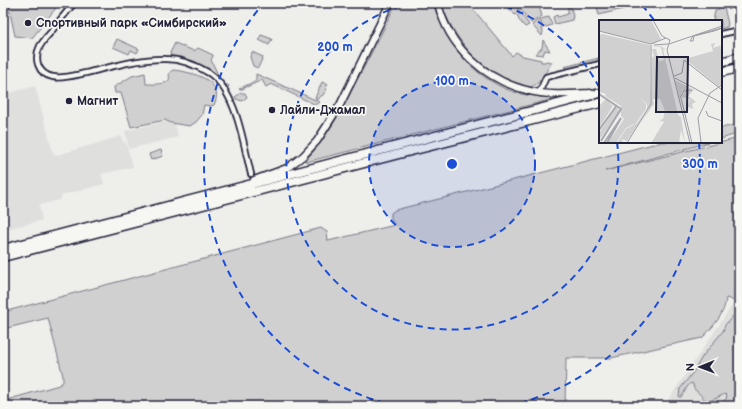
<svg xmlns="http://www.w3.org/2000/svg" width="742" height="409" viewBox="0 0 742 409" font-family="'Balsamiq Sans',sans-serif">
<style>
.built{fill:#dfdfde}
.green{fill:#d0d0d1;stroke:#797986}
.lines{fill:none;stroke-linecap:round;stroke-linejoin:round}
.street-casing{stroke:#22223b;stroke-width:8}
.secondary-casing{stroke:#22223b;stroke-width:9}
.highway-casing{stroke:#22223b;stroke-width:11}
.street{stroke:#f6f6f2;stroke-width:4.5}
.secondary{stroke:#f6f6f2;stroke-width:6}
.highway{stroke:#f6f6f2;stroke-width:8}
.ring{fill:none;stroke:#1d4ed8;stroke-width:2;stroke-dasharray:7 5}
.poi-dot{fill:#22223b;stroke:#f6f6f2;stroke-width:1.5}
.labels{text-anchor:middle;stroke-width:3.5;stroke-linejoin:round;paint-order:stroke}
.poi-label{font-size:12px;font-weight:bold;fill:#22223b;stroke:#f6f6f2;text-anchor:start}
.inset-river{fill:none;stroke:#a7a7af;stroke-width:2}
.inset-road{fill:none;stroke:#9c9ca5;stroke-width:1}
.view{fill:#22223b;fill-opacity:0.15;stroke:#22223b;stroke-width:2}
.inset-edge{fill:none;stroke:#22223b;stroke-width:2}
.centre{fill:#1d4ed8;stroke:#f6f6f2;stroke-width:2}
.ring-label{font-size:12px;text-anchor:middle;font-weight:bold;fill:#1d4ed8;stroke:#f6f6f2;stroke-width:3.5;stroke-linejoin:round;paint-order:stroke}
</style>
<rect width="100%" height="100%" fill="#eeeeeb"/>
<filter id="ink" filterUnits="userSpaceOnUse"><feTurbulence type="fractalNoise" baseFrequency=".025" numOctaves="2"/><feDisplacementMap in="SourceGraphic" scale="8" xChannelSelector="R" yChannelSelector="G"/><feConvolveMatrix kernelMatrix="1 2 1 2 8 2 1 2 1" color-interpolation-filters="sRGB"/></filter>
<g filter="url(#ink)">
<path class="built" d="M35,86L54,156L121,136L123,142L126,143L133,167L101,174L104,184L62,195L60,200L39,205L42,220L3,230V95Z
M174,119L178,137L129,149L125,131Z
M733,304L739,308V406H664Z"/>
<path class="green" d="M8,3H60L32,38L15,36Z
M396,3H433C446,45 477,83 521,94C535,97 547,97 561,97L306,162L305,161C328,136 340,112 356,82C370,56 384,30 396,3Z
M441,3H468L512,56L516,52L523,56L541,60V62H545L546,61L552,62C547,69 542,82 533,86C527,89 519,85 513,82C477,67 454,39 441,3Z
M504,3H510L520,11L515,15Z
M512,3H538L542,16L531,23L521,10Z
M567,3H570L573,16L572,20L555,24L553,17L557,15L558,17L568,14V8Z
M612,3H647L599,15L597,7Z
M718,3H723L728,24L727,27L721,29V21H713L715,11L719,9Z
M726,3H739V9L734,10L730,8L729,10Z
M521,13L529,25L525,27L518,19L519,18L517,16Z
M549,17L552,25L543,28L540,19Z
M538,20L543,31L542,36L532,25Z
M261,35L272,39L269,45L259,40Z
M117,39L139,49L137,53L131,50L129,54L113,47Z
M543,40L550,51L545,50L543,55L535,54L542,48Z
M175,43L194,51L198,48L213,55V56L211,60L220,79L226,85H228L229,86L227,89L213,75L171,57L170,53Z
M252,52L263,57L258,68L253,66L250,57Z
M599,58L595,63L569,69L564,67Z
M173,70C192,72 226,80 214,105L210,106L204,105L202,115L196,122L190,126L171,123L165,120L131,127L121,93H115L114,87L132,76L145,73L146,84C152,84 166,85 169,80C170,78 169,75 169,73Z
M256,74L320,102L317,104H314L271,84L266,87L262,80L240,90L239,89L255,81L256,79Z
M322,82L328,85L325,88L327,89L323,95L317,99L315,98Z
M241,93H245L247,97L242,101L236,99L235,97Z
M739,124V133L721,139V128Z
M739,138V304L730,299L726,298C725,314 713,327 702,338L611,358H566L565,406H3V401L59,385L63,382V376L48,318L3,329V312L321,228L327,232L328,241L395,225L391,219V213L395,210L463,193L641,147L662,142H710L605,171Z
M161,150L163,156L151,160L149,154Z
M733,316H739C739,323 737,330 739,336V379L734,385L739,392V406H734L730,403L728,406H718L726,399L727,396L725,394L708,402C703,399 700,393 694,389L693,384L691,383C686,386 685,393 681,397H679L680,389L694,371L702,357L723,331L725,325Z"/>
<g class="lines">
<defs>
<path id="street" d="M74,3C66,13 58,22 51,32C47,36 43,41 40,46C34,58 37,74 53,77C63,79 76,75 86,73C111,67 139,58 166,59C181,59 196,65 209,73C237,92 243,143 251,174
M721,34L739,30
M539,93L546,77L600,64"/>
<path id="secondary" d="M438,3C448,47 486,81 530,91C549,96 571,94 590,93
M254,180L287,168L303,156L317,141L340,105L390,3"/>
<path id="highway" d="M721,62L739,57
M721,72L739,68
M3,249L600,93
M3,257L399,154L600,103"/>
</defs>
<use href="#street" class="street-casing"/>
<use href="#secondary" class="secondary-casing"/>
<use href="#highway" class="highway-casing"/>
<use href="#street" class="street"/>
<use href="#secondary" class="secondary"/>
<use href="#highway" class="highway"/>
</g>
</g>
<circle cx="452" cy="164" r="83" fill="#1d4ed8" fill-opacity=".12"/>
<g class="ring">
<circle cx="452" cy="164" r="83"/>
<path d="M494 3A166 166 0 0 1 600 89M617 142A166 166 0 1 1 410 3"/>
<path d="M396 406A248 248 0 0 1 262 5M642 5A248 248 0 0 1 654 20M699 142A248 248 0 0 1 508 406"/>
</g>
<g class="poi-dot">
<circle cx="28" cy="23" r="4"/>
<circle cx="69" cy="101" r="4"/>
<circle cx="272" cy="110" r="4"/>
</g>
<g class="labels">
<g class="poi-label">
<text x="36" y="27">Спортивный парк «Симбирский»</text>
<text x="77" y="105">Магнит</text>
<text x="280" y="114">Лайли-Джамал</text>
</g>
</g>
<g transform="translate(599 20)">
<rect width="123" height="123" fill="#eeeeeb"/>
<path d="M0,0H52L62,19L54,24L0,11ZM3,14L51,25V86L28,121L23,119L24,123H18L27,109L38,103L48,89V84L39,76L47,84V89L37,103L27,108L17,123H9L25,99L22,96V86L6,76L7,74L0,72V15ZM116,23L114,28L123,25L121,27L123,28V65L119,66L86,39L114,31L112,24ZM53,26H62L67,30L64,29L79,95L82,97L86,123L82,110L80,123H42H52L65,102L60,100L64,99L66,91L61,79H54L55,84L40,105L51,87L53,38L55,36L53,29H57L60,41L65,40L62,27ZM76,60L95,70L87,78L91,77L97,82L93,84L94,89L89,87V91L87,92V82L89,85L91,79L82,77L88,70L83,72L81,79ZM7,79L14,86L0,108V86ZM17,87L21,91L1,119L0,113Z" fill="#d0d0d1"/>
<path class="inset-river" d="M0,74L22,89L2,121M0,110L18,85M5,123L22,98L8,123"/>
<path class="inset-road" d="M54,0L63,16L71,20L68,30L91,123M123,8L118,10L115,11L95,16L94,21H91L94,16ZM0,11L52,24L67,18M70,24L123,6M55,25L69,24M75,56L83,53L85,40L123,70M76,58L123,83M81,78L85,71L93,70M82,78L93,123M107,91L109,96L123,101M102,122L99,98L111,73L123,65M28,123L52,84V25M97,123H123"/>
<path class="view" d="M58,37H89L88,92H57Z"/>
<rect width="123" height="123" class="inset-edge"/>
</g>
<circle cx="452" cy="164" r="6" class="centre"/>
<g class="ring-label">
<text x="335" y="51">200 m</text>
<text x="452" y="85">100 m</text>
<text x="700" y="168">300 m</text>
</g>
<rect width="742" height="409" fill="none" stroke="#f6f6f2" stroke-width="16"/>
<rect x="8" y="8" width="726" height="393" fill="none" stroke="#22223b" stroke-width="1.5" filter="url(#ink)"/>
<g transform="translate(700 367) rotate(269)" stroke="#f6f6f2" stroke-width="3" paint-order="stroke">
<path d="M0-3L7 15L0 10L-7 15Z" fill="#22223b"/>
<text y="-6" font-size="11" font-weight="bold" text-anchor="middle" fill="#22223b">N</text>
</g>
</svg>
